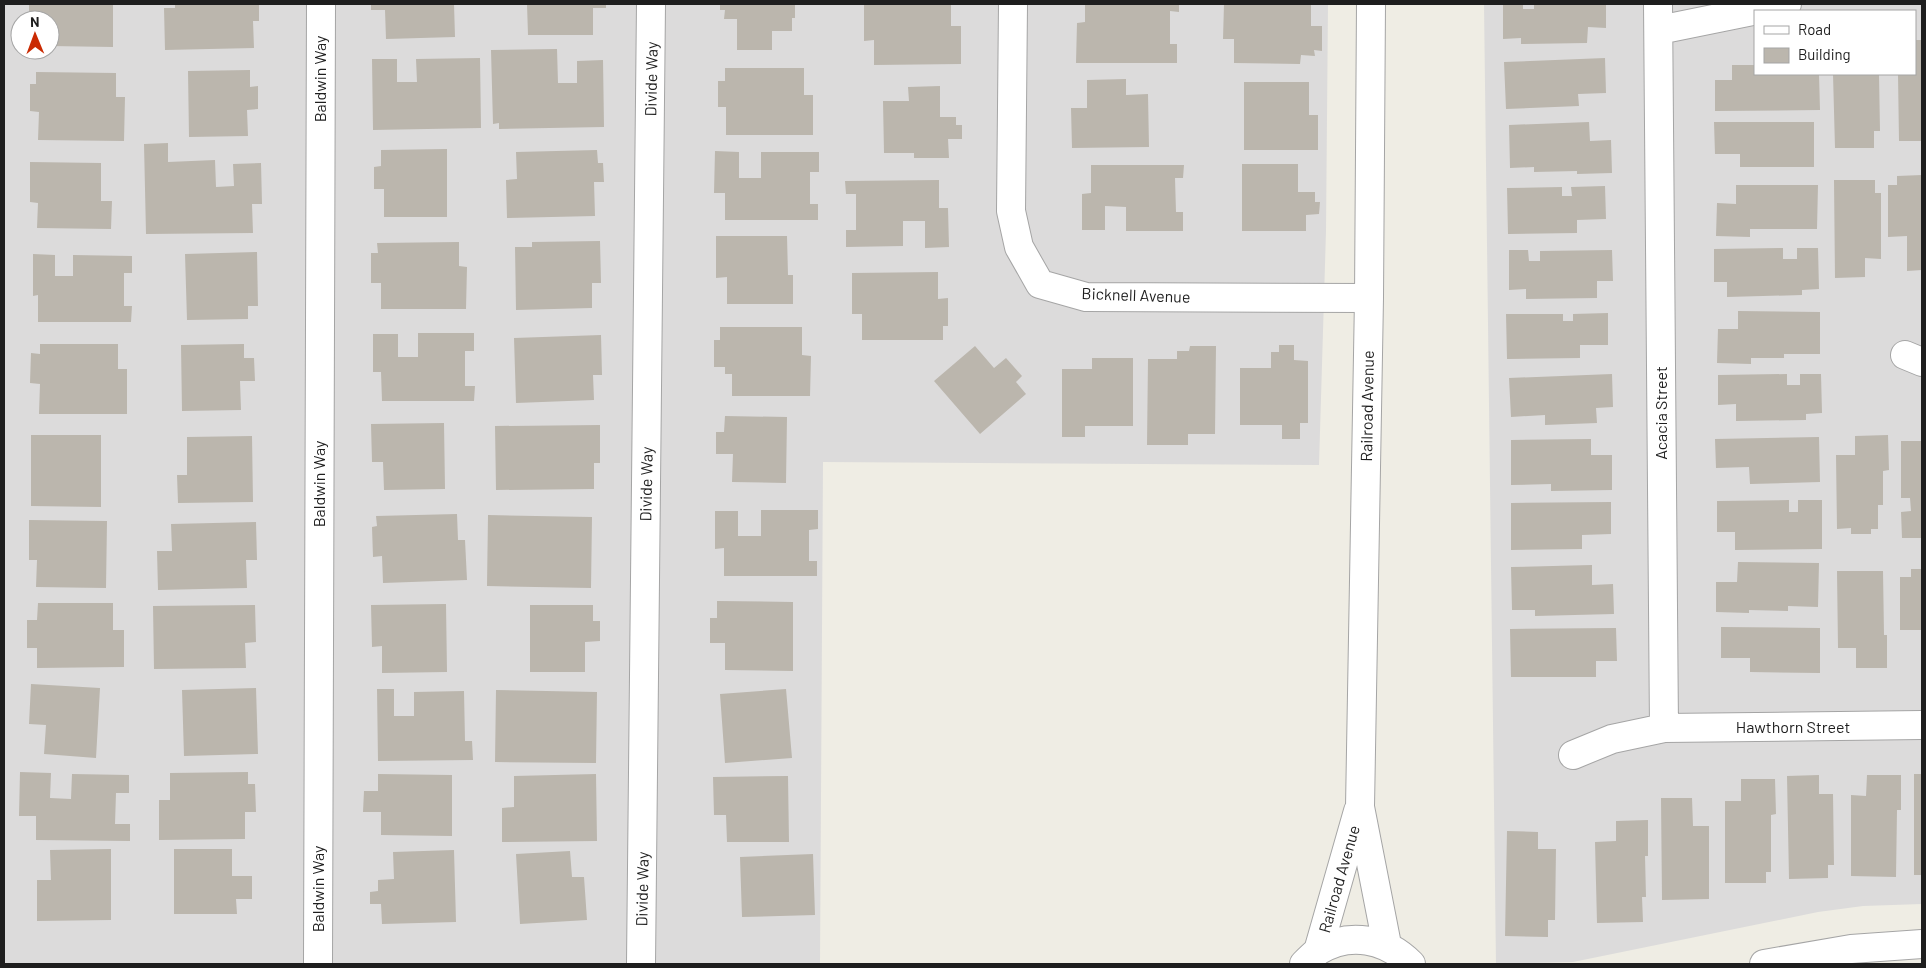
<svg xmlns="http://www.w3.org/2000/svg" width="1926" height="968" viewBox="0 0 1926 968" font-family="Barlow,sans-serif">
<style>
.residential{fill:#dcdbdb;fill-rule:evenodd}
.building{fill:#bbb6ad}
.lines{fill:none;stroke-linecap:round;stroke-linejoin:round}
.minor-casing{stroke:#a5a5a5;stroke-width:30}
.minor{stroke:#fff;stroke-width:28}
.labels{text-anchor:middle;stroke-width:4;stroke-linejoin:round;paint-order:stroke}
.street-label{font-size:16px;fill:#1e1e1e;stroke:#fff}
</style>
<rect width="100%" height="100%" fill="#efede4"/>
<path class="residential" d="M4,4H1328L1326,231L1319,465L823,462L820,964H4ZM20,20H50V50H20Z
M1484,4H1922V904L1863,906L1818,912L1573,962L1496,964ZM1755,11H1915V74H1755Z"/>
<path class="building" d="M29,4H113V47L50,46V20H29Z
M175,4H259V21H253L254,48L165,50L164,8H175Z
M371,4H454L455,37L386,39L385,10H371Z
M527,4H606V8H593V35H528Z
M720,4H795V18H792V31H772V50H737V19H724L725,10H720Z
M864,4H951V26H961V64L874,65V40L864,41Z
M1085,4H1179V12L1170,11V44H1177V63H1076L1077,23L1085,22Z
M1224,4H1311V26H1322V51L1314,50L1315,56L1301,55L1300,64L1234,63V39H1223Z
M1503,4H1523V9H1534V4H1606V28L1588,27L1587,43L1521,44V38L1503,39Z
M1915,40H1922V141H1899L1898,74H1915Z
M557,49L558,83H577V61L603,60L604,127L499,129V123L493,124L491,50Z
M480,58L481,128L373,130L372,59H397V82H417L416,59Z
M1605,58L1606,93L1578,94L1579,106L1506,109L1504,62Z
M1732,65H1755V74H1819L1820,110L1715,111V80H1732Z
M725,68H804V95H813V135H726V107H718V81H725Z
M250,70V87L258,86V109L247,110L248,136L189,137L188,71Z
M36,72L116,73V97H125L124,141L38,140L39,112L30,111V84H36Z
M1833,74H1879L1880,131H1874V148H1835Z
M1126,79V95L1148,94L1149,147L1072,148L1071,108H1087V80Z
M1244,82H1309V115H1318V150H1244Z
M940,86V117H956V125H962V139H948L949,158H914V153H884L883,101H909L908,87Z
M1589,122L1590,141L1611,140L1612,173L1577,174V171L1534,172V167L1510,168L1509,125Z
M1714,122H1814V167H1740V154H1715Z
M168,143V162L215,160L216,187L234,186L233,164L261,163L262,204H252L253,233L146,234L144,144Z
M447,149V217H384V189H374V167L381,166V150Z
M597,150L598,163H603L604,182H594L595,216L507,218L506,180L517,179L516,152Z
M715,151L739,152V178H761V152H819V172H810V204H818V220H725V193H714Z
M30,162L101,163V201H112L111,229L37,228L38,203L30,202Z
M1242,164H1298V192H1315V202H1320L1319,214L1306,215V231H1242Z
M1091,165H1184L1183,178H1175L1176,212H1183V231H1126V207L1105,206V230H1082V194L1091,193Z
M1922,175V270L1907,271V236L1888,237V185H1897V176Z
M939,180V208H948L949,247L925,248V221H903V246L846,247V230H856V194H846L845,181Z
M1834,180H1875V193H1881V259L1865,258V277L1835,278Z
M1736,185H1818L1817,229H1750V237L1716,236L1717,203L1736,204Z
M1605,186L1606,219L1577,220V233L1508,234L1507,188L1562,187V196H1572L1571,187Z
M716,236H787L788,275H793V304H727V277L716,278Z
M600,241L601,283H592V308L516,310L515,247H532V242Z
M459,242V266L467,267L466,309H381V283H371V253H378L377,243Z
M1783,248V259H1797V248H1818L1819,289L1802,290V295L1727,297V282H1714V249Z
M1509,250H1528L1529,261H1540V251L1612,250L1613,281H1597V298L1526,299V289L1509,290Z
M257,252L258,306H248V319L187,320L185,254Z
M33,254L55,255V276H73V255L132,256V273H124V306H132L131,322H38V295L33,296Z
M938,272V299L948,298V326H943V340H862V314H852V273Z
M1738,311L1820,312V354H1784V358H1751V364L1717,363L1718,329H1738Z
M1608,313V345H1580V358L1507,359L1506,314H1563V321H1573V314Z
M720,327H802V355L811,356L810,396H732V374H725V367H714V340H720Z
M418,333H474V351H465V386H475L474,401H382L381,372H373V334H398V357H418Z
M601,335L602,375H593L594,400L516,403L514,338Z
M40,344H118V369H127V414H39L40,384L30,383L31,353L40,354Z
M244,344V358H254L255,381H240L241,410L182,411L181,345Z
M1279,345H1294V360L1308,361V423H1300V439H1282V425H1240V368H1271V352H1279Z
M975,346L994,368L1006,358L1022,376L1016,382L1026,394L980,434L934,381Z
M1190,346H1216L1215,434H1188V445H1147L1148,359H1177V351H1189Z
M1092,358H1133V426H1085V437H1062V369H1092Z
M1612,374L1613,407L1596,408L1597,423L1545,425V415L1511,417L1509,378Z
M1787,374V385H1800V374H1821L1822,413L1806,414V420L1736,421V404L1718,405V375Z
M725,416L787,417L786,483L732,482L733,454H716V432H724Z
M444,423L445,489L384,490L383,462H372L371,424Z
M600,425V463H594V489L496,490L495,426Z
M31,435H101V507L31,506Z
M1888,435L1889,470L1883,471V505H1878V529H1871V534H1851V528L1837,529L1836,455H1855V436Z
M252,436L253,502L178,503L177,475H187V437Z
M1819,437L1820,482L1750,484L1749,467L1716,468L1715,439Z
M1591,439V455H1612V490L1551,491V484L1511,485V440Z
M1901,441H1922V538H1902L1901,512L1911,511L1910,498H1901Z
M1789,500V512H1798V500H1822V549L1735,550V532H1717V501Z
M1611,502V534L1582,535V549L1511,550V503Z
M761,510H818V529L809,530V561H817V576H724V548L715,549V511H738V536H761Z
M457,514L458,540H465L467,580L383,583L382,556L373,557L372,527L377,526L376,516Z
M488,515L592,517L591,588L487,586Z
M29,520L107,521L106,588L36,587L37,560H29Z
M256,522L257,560H246L247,588L158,590L157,551H172L171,524Z
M1738,562L1819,563L1818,607L1788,606V611L1749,610V613L1716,612V582H1737Z
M1592,565V585L1613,584L1614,614L1535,616V610H1512L1511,567Z
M1911,569H1922V630H1900V577H1911Z
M1837,571H1883L1884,635H1887V668H1856V648H1838Z
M717,601L793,602V671L725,670V643H710V618H717Z
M38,603H113V630H124V667L37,668V648H27V620H37Z
M446,604L447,672L382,673V646L372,647L371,605Z
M255,605L256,642L245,643L246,668L154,669L153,606Z
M530,605H593V621H600V641L585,642V672H530Z
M1721,627L1820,628V673L1750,672V658H1721Z
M1616,628L1617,661H1596V677H1511L1510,629Z
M31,684L100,688L96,758L44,754L46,725L29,724Z
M256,688L258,754L184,756L182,690Z
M377,689H394V716H414V692L464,691L465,741H472L473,760L378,761Z
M786,689L792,758L725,763L720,694Z
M496,690L597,692L596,763L495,762Z
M20,772L51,773L50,798L71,799L72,774L129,775V793H116L115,824H130V841L36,840V816H19Z
M248,772V784H255L256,812H245V839L159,840V800H170V773Z
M378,774L452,775V836L381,835V812H363L364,791H378Z
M596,774L597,841L502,842V808L514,807V776Z
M1914,774H1922V875H1914Z
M1819,775V794H1833L1834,865H1828V878L1789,879L1787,776Z
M1867,775H1901V810H1897L1896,877L1851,876V795L1866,796Z
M788,776L789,842H727L726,815H714L713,777Z
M1741,779H1775L1776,814L1771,815V872H1766V883H1725V801H1741Z
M1661,798H1692L1693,826H1709V899L1662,900Z
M1648,820V856H1645L1646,897H1642L1643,922L1597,923L1595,842L1616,841V821Z
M1507,831L1538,832V849H1556L1555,920H1548V937L1505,936Z
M111,849V920L37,921V880H51L50,850Z
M174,849H232V876H252V899H236L237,914H174Z
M454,850L456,922L382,924L381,904H370V892L378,891V880L394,879L393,852Z
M570,851L572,877H584L587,920L520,924L516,854Z
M813,854L815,915L742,917L740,857Z"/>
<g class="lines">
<defs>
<path id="minor" d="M1013,4L1011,211L1019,247L1040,284L1086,297L1369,298
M1371,4L1369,298L1360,807L1387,945
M1658,4L1664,728
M1659,30L1787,4
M1905,355L1922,362
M1573,755L1612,739L1664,728L1922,725
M1318,951L1358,811
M318,964L321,4
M641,964L651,4
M1304,964C1308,960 1313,955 1318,951C1350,931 1386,939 1411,964
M1764,964L1851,949L1922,944"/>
</defs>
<use href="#minor" class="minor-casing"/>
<use href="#minor" class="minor"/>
</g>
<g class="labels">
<g class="street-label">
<text transform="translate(320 79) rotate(-90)" y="6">Baldwin Way</text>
<text transform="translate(651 79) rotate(-89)" y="6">Divide Way</text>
<text transform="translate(1136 295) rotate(2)" y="6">Bicknell Avenue</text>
<text transform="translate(1367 406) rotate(-89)" y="6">Railroad Avenue</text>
<text transform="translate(1661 413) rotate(-90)" y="6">Acacia Street</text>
<text transform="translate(319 484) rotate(-90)" y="6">Baldwin Way</text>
<text transform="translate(646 484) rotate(-89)" y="6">Divide Way</text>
<text x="1793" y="733">Hawthorn Street</text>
<text transform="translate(1339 879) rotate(-74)" y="6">Railroad Avenue</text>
<text transform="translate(318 889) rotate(-90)" y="6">Baldwin Way</text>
<text transform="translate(642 889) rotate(-89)" y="6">Divide Way</text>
</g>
</g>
<rect width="1926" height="968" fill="none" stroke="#1e1e1e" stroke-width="10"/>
<rect x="1754" y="10" width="162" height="65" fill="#ffffff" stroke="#a5a5a5"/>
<rect x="1764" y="26" width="25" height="8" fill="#ffffff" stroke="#a5a5a5"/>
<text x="1798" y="35" font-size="15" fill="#1e1e1e">Road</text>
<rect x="1764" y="48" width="25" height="15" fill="#bbb6ad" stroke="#a5a5a5"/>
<text x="1798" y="60" font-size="15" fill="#1e1e1e">Building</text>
<g transform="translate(35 35) rotate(359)"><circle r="24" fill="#ffffff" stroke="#a5a5a5"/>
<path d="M0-4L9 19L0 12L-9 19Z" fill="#ca2a02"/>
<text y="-8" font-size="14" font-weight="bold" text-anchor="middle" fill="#1e1e1e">N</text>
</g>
</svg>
